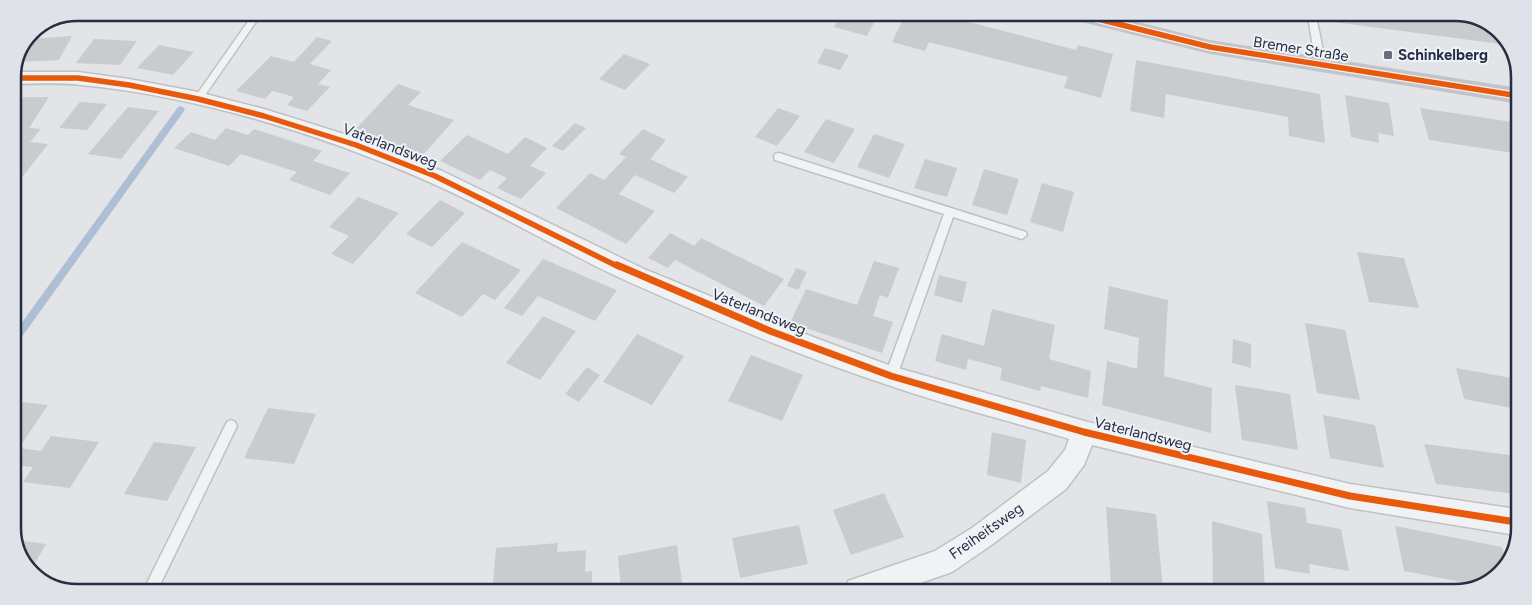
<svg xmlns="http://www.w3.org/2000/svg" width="1532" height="605" viewBox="0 0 1532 605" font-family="Figtree,sans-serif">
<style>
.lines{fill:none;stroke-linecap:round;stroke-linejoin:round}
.stream{fill:#aebed5;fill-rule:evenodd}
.building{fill:#c9cbcf}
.service-casing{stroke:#bfc1c5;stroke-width:3}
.minor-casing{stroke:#bfc1c5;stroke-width:3}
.service{fill:#f1f2f4;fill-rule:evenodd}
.minor{fill:#f1f2f4;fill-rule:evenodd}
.secondary{fill:#c2c4ca;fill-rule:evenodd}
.cycleway-far1-casing{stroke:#eff2f7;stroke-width:8}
.cycleway-casing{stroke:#eff2f7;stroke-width:10}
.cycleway-far1{stroke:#e8590c;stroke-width:5.5}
.cycleway{stroke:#e8590c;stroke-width:7}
.poi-dot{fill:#686e7c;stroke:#eff2f7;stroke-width:2}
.labels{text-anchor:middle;stroke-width:4;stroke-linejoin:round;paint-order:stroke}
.street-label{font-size:15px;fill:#262f42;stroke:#eff2f7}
.poi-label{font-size:15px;font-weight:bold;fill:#262f42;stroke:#eff2f7;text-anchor:start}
.rim{fill:none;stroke:#262f42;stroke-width:2.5}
</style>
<rect width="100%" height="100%" fill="#e2e4e7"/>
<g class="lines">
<path class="stream" d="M181,106L185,109L184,111L16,345L13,346V335L178,107Z"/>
</g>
<path class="building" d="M831,14H839L878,15L867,36L834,27L840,17Z
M905,15H942L1076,50L1078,45L1113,54L1101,98L1064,88L1068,77L929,42L925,51L892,42Z
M1325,16H1476L1505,37L1508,45L1326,21Z
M72,36L59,60L18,62L29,39Z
M317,37L332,41L310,64L331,70L318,84L330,87L307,111L287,105L294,97L272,91L265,99L236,91L271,56L294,62Z
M94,39L115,40L137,41L120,65L76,63Z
M159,45L194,52L173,75L137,68Z
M825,48L849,55L840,70L817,63Z
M624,54L650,64L625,90L599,79Z
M1136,60L1320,94L1325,143L1289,136L1288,117L1166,94L1164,118L1130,111Z
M398,84L421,92L408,105L454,120L423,155L353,132Z
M1345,95L1389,103L1394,136L1378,133L1379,143L1351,137Z
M23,97H49L29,128L41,129L30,142L48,144L20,180H13V108H15Z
M80,102L107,104L87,130L59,128Z
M128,107L159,111L121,159L88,154Z
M778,108L800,116L777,146L755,137Z
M1420,108L1519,123V154L1429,140Z
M826,119L855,129L834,163L804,152Z
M575,123L586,128L563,151L552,146Z
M226,128L248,135L254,129L322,151L313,161L350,173L330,195L289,180L297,172L241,154L229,166L174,148L191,132L215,140Z
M643,129L666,140L650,159L688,177L674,193L635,175L619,194L655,211L626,244L556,208L590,173L604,180L626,157L619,154Z
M874,134L905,144L889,178L857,167Z
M467,135L508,154L525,137L547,148L530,166L546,173L521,199L497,188L507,178L490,170L480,180L440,161Z
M925,159L957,168L947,197L914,188Z
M984,169L1019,179L1007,215L972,205Z
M1042,183L1074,192L1063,232L1030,222Z
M358,197L399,213L353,264L331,254L349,236L329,227Z
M440,200L465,213L432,247L406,234Z
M670,233L694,246L701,238L784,279L764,306L675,260L668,268L648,258Z
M462,242L521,270L495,300L483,294L462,317L415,293Z
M1357,252L1404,258L1419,308L1369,302Z
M543,259L617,290L595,321L538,296L522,316L504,308Z
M874,261L899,268L888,298L880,295L873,316L893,322L882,353L790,323L806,289L857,305Z
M796,268L807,272L798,290L787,286Z
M939,275L967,282L962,303L934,295Z
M1109,286L1168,300L1164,376L1212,388L1211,433L1102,405L1107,361L1137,369L1139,338L1104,329Z
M992,309L1055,325L1049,359L1091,371L1088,398L1041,386L1040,391L1000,380L1002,368L968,359L966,370L935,361L942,334L984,346Z
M543,316L576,331L540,380L506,363Z
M1305,323L1345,330L1360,400L1317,393Z
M637,334L684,356L652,405L603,382Z
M1233,339L1251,344V368L1232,363Z
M751,355L803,375L782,421L728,401Z
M587,367L600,375L579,402L565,394Z
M1456,368L1517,379V409L1464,399Z
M1235,385L1290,394L1298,450L1242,440Z
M13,401L48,405L19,448L41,451L51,436L99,442L70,488L23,482L33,467L13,465Z
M268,408L316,414L294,464L244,458Z
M1323,415L1375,425L1384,468L1330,458Z
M992,432L1026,440L1021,483L987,475Z
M154,442L196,447L167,501L124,494Z
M1424,444L1517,456L1516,494L1436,484Z
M884,493L904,537L851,555L833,510Z
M1267,501L1305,508L1307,523L1341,529L1349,571L1309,564L1310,574L1275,568Z
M1106,507L1156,514L1163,592L1111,585Z
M1212,521L1262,534L1265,592H1224L1213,589Z
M799,525L808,564L740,578L732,538Z
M1395,526L1502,547L1506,562L1494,579L1477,585L1404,571Z
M16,540L46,544L31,570L26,567Z
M558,543L557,552L586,550L585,572L592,571V590H502L503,584L493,585L496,548Z
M677,545L683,591L621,590L618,556Z
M464,584L463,590H427V589Z"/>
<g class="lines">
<defs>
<path id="service" d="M254,13H262L201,101H195V97Z
M1308,16H1316L1326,66L1324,68H1318L1316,66Z
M779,153L1026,232L1027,235L1022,239L953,217L897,376L895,380L891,381L887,380L885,376L944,214L775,160L774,157L775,154Z
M231,420L235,422L237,426L158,589H144L227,422Z
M13,474L18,476L19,482L18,486L13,488Z"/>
<path id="minor" d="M13,72H78L129,79L198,92L264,109L363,140L442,171L644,269L778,324L891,366L1084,421L1350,484L1516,509V535L1350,508L1092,445L1084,465L1066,489L990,546L952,572L897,591H844L848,581L935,551L972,528L1048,471L1065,450L1069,439C1010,421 949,406 891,386C802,357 714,320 629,282C561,251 496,211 427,181C321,134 196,96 81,85C59,82 35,84 13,84Z"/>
</defs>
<use href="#service" class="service-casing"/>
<use href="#minor" class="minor-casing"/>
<use href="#service" class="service"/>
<use href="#minor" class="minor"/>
<path class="secondary" d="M1071,15H1110L1210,40L1519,88V104L1210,54L1074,20Z"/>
<defs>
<path id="cycleway-far1" d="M1082,15L1210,47L1519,96
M13,78H78L129,85L198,99L264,116L356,145L435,176L619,267"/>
<path id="cycleway" d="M617,265L770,331L891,376L1084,432L1350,496L1516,522"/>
</defs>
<use href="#cycleway-far1" class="cycleway-far1-casing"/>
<use href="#cycleway" class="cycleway-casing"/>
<use href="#cycleway-far1" class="cycleway-far1"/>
<use href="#cycleway" class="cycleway"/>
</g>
<rect class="poi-dot" x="1383" y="50" width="10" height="10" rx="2.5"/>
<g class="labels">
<g class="street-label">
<text transform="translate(1301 49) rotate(9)" y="5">Bremer Straße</text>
<text transform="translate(390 146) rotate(21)" y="5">Vaterlandsweg</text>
<text transform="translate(759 312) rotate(22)" y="5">Vaterlandsweg</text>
<text transform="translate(1143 434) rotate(14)" y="5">Vaterlandsweg</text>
<text transform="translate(986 531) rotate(-35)" y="5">Freiheitsweg</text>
</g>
<g class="poi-label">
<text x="1398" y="60">Schinkelberg</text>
</g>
</g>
<path d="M0 0H1532V605H0ZM77 21H1455A56 56 0 0 1 1511 77V528A56 56 0 0 1 1455 584H77A56 56 0 0 1 21 528V77A56 56 0 0 1 77 21Z" fill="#dfe2e9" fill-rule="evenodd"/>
<path class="rim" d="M77 21H1455A56 56 0 0 1 1511 77V528A56 56 0 0 1 1455 584H77A56 56 0 0 1 21 528V77A56 56 0 0 1 77 21Z"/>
</svg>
